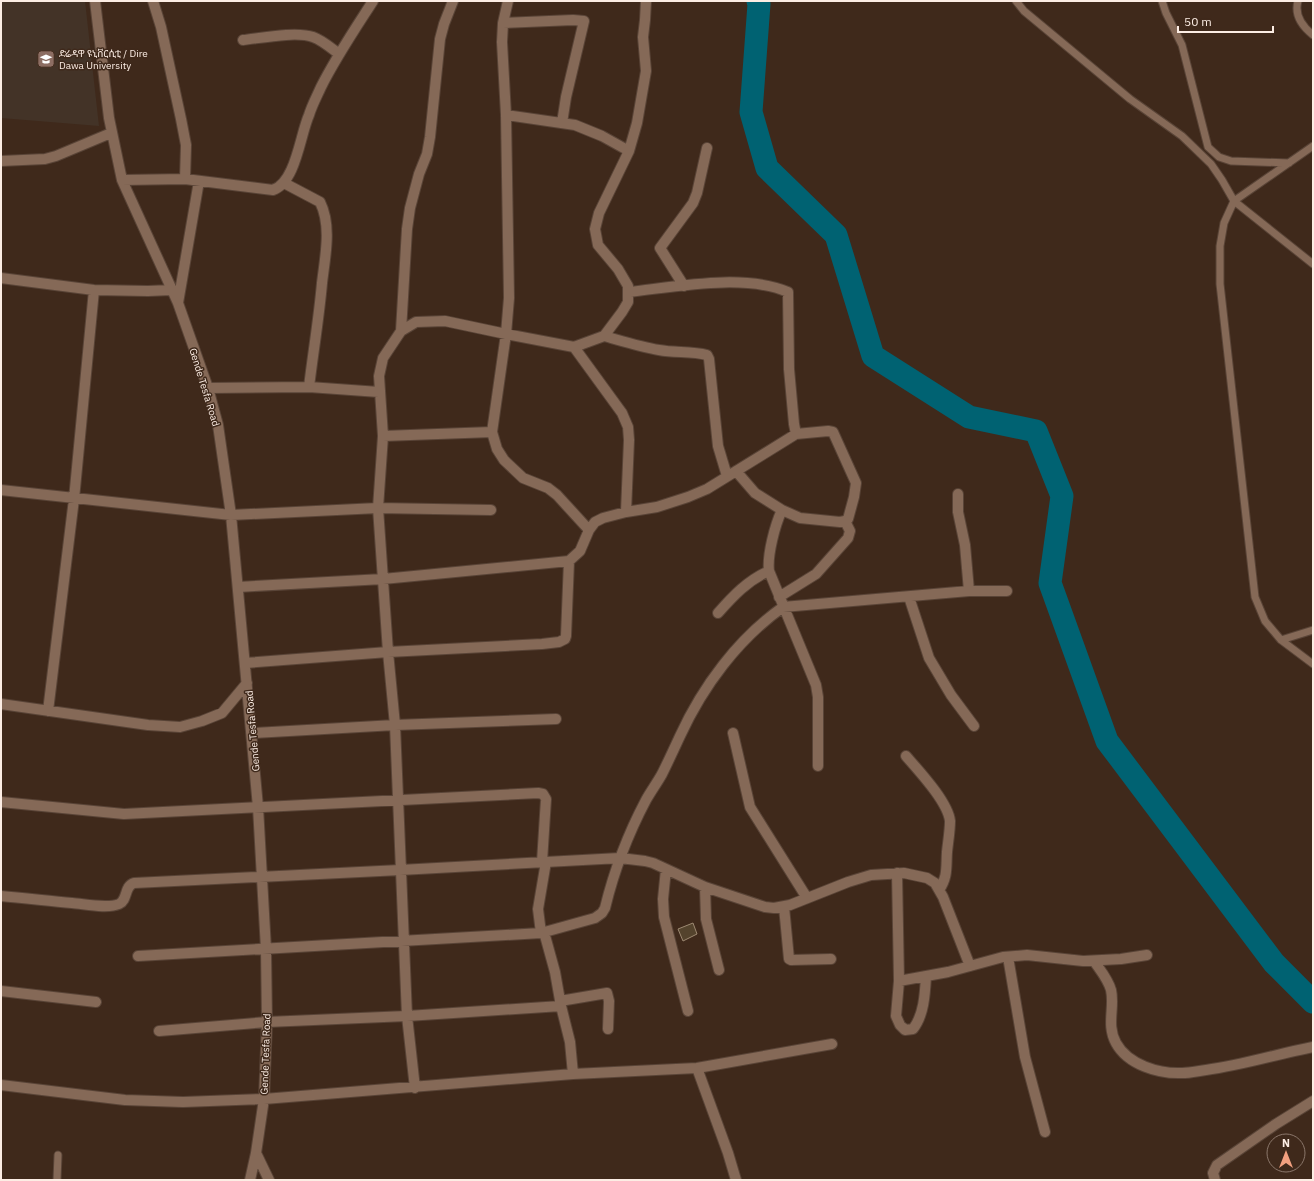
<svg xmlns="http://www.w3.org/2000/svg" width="1314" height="1181" viewBox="0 0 1314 1181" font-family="'IBM Plex Sans','Noto Sans Ethiopic',sans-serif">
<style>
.education{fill:#433327}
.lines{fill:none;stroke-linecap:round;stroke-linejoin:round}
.river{stroke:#006272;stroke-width:23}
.building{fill:#54432d;stroke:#9d8972}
.service-casing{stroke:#594437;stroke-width:9}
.minor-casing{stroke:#594437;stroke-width:12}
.service{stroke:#856957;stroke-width:7}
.minor{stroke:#856957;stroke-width:10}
.labels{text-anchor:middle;stroke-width:3;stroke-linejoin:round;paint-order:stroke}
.poi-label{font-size:10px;fill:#fcede4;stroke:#3f291b;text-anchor:start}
.street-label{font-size:10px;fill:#fcede4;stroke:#3f291b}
</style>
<rect width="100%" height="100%" fill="#3f291b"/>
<path class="education" d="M1,1H85L99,126L1,118Z"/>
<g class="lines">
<path class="river" d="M758,1L759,4L751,112L767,168L836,235L873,356L969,417L1036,431L1062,496L1050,583L1107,741L1274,963L1313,1002"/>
</g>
<path class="building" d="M693,923L697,934L683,941L678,929Z"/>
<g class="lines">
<defs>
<path id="service" d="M1016,1L1024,11L1130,99L1182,136L1211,164L1222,180L1234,201L1313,264
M1162,1L1166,13L1182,45L1208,147L1219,157L1231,161L1289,163
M1298,1C1294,15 1303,27 1313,35
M1313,146L1234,201L1224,223L1220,246V284L1255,597L1265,621L1281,640L1313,664
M1281,640L1313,630
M57,1180L58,1155"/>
<path id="minor" d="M95,1L109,118L122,180L178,303L208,388L218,425L231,515L258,807L266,949L267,1022L264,1099L256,1153L250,1180
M153,1L161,27L181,119L186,145L185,179
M508,1L503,23L502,42L506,115L509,298L506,334L492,432L497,449L504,460L523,478L548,488L557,495L589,530
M503,23L573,20L584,21L566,97L562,123
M243,40C261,38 296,31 313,37C322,40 331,48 339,54
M506,115L575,125L602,136L629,151
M1,161L45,159L56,156L111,133
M122,180L185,179L273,190C296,182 300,135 309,115C312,105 317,96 321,87C336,57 355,29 373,1
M284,183L320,202C332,226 325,257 322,283C319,318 313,353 309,387
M1,278L94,290L148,291L171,290
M684,286L660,248L693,203L697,193L707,148
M628,292C675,287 744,273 788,292L789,369L794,424L796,434
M178,303L199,181
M401,331L416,322L445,321L506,334L574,347L604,336L622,312L628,302V286L618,269L598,245L595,229L599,213L629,151L637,123L646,71L643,37L645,20L646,1
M604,336C622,341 641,347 659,350C675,353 691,351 707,355L709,359L718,446L727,476
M574,347L622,413L628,427L629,440L626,512
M208,388L309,387L379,392
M383,436L492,432
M736,471L755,493L782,510C775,525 767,555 769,571L816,685L818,697V766
M1,490L231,515L378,508L491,510
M958,494V512L965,545L969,591
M238,587L383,579L569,561L580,551L589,530L595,522L603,518L626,512L657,507L688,497L707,489L796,434L828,431L833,432L856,483L854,497L848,519L845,521L840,522L800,518L782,510
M779,597L816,574L848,538L850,531L845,521
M909,597L929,658L951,695L974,726
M718,613C733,596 748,580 769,571
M245,663L388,652L542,644L559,642L565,639L566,636L569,561
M1,704L148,725L180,727L202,721L222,713L247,683
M48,711L74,499L94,290
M252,733L395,725L556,719
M733,733L750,807L807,898
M906,756C919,771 948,802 950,821C950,831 948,842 947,852C946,867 948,877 939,890
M1,802L124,814L538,793L543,794L546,799L542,862
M666,869L663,899L664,917L688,1011
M897,873L899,981L896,1016L900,1025L905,1030L913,1029C924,1015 925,994 926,976
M705,887L706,919L719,970
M1,896C25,898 49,901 72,903C85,904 107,909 119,904C128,900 124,886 134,883L400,870L620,858L645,861L653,863L705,887L765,907L774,908L790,905L848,882L871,875L904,873L927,878L935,883L943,897L970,966
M784,907L789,959L791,960L831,959
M544,932L555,972L561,1006L570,1042L573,1074
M541,933L538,909L546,862
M138,956L541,933L595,918L602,913L605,908C614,871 628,834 646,800C651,791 657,783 662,774C668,762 674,749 680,736C703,686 738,639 783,607L969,591H1007
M1008,957L1025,1057L1045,1132
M1094,961C1100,970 1108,979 1111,990C1115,1007 1106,1025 1116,1043C1128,1065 1159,1074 1182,1073C1190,1073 1198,1071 1206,1070C1243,1065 1277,1054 1313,1047
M899,981L948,972L1003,957L1027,955L1083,961L1121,959L1147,955
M1,991L96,1002
M560,1001L607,993L609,1001L608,1029
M159,1031L267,1022L407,1016L561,1006
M697,1068L728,1153L736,1180
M1,1085L125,1100L183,1102L264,1099L573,1074L697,1068L832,1044
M415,1088L407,1016L395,725L388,652L378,508L383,436L379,376L383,358L401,331L407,229L410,208L419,174L427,154L430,137L440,39L444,24L453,1
M256,1153L269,1180
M1215,1180L1213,1173L1217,1165L1276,1124L1313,1101"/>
</defs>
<use href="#service" class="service-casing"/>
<use href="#minor" class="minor-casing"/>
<use href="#service" class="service"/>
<use href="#minor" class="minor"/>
</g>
<defs>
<symbol id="university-square" viewBox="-11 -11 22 22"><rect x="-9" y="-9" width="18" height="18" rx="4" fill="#8d6e63" stroke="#3f291b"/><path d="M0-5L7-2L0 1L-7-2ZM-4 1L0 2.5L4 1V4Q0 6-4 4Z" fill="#fff"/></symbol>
</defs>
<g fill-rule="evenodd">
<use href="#university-square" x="36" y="49" width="20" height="20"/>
</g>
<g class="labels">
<g class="poi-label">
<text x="59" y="57">ድሬዳዋ ዩኒቨርሲቲ / Dire<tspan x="59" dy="12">Dawa University</tspan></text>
</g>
<g class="street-label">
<text transform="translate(205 387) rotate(73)" y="4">Gende Tesfa Road</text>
<text transform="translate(252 731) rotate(-95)" y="4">Gende Tesfa Road</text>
<text transform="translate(265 1054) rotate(-88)" y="4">Gende Tesfa Road</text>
</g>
</g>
<rect width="1314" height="1181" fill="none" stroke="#fcede4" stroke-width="4"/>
<g transform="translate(1286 1153)"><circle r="19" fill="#3f291b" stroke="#8b776b"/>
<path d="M0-3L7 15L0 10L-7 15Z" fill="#f2a07f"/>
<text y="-6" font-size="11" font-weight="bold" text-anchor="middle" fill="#fcede4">N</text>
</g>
<path d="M1178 26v6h95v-6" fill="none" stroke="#fcede4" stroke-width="2"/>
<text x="1184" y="26" font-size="12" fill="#fcede4" stroke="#3f291b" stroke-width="3" paint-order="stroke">50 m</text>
</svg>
